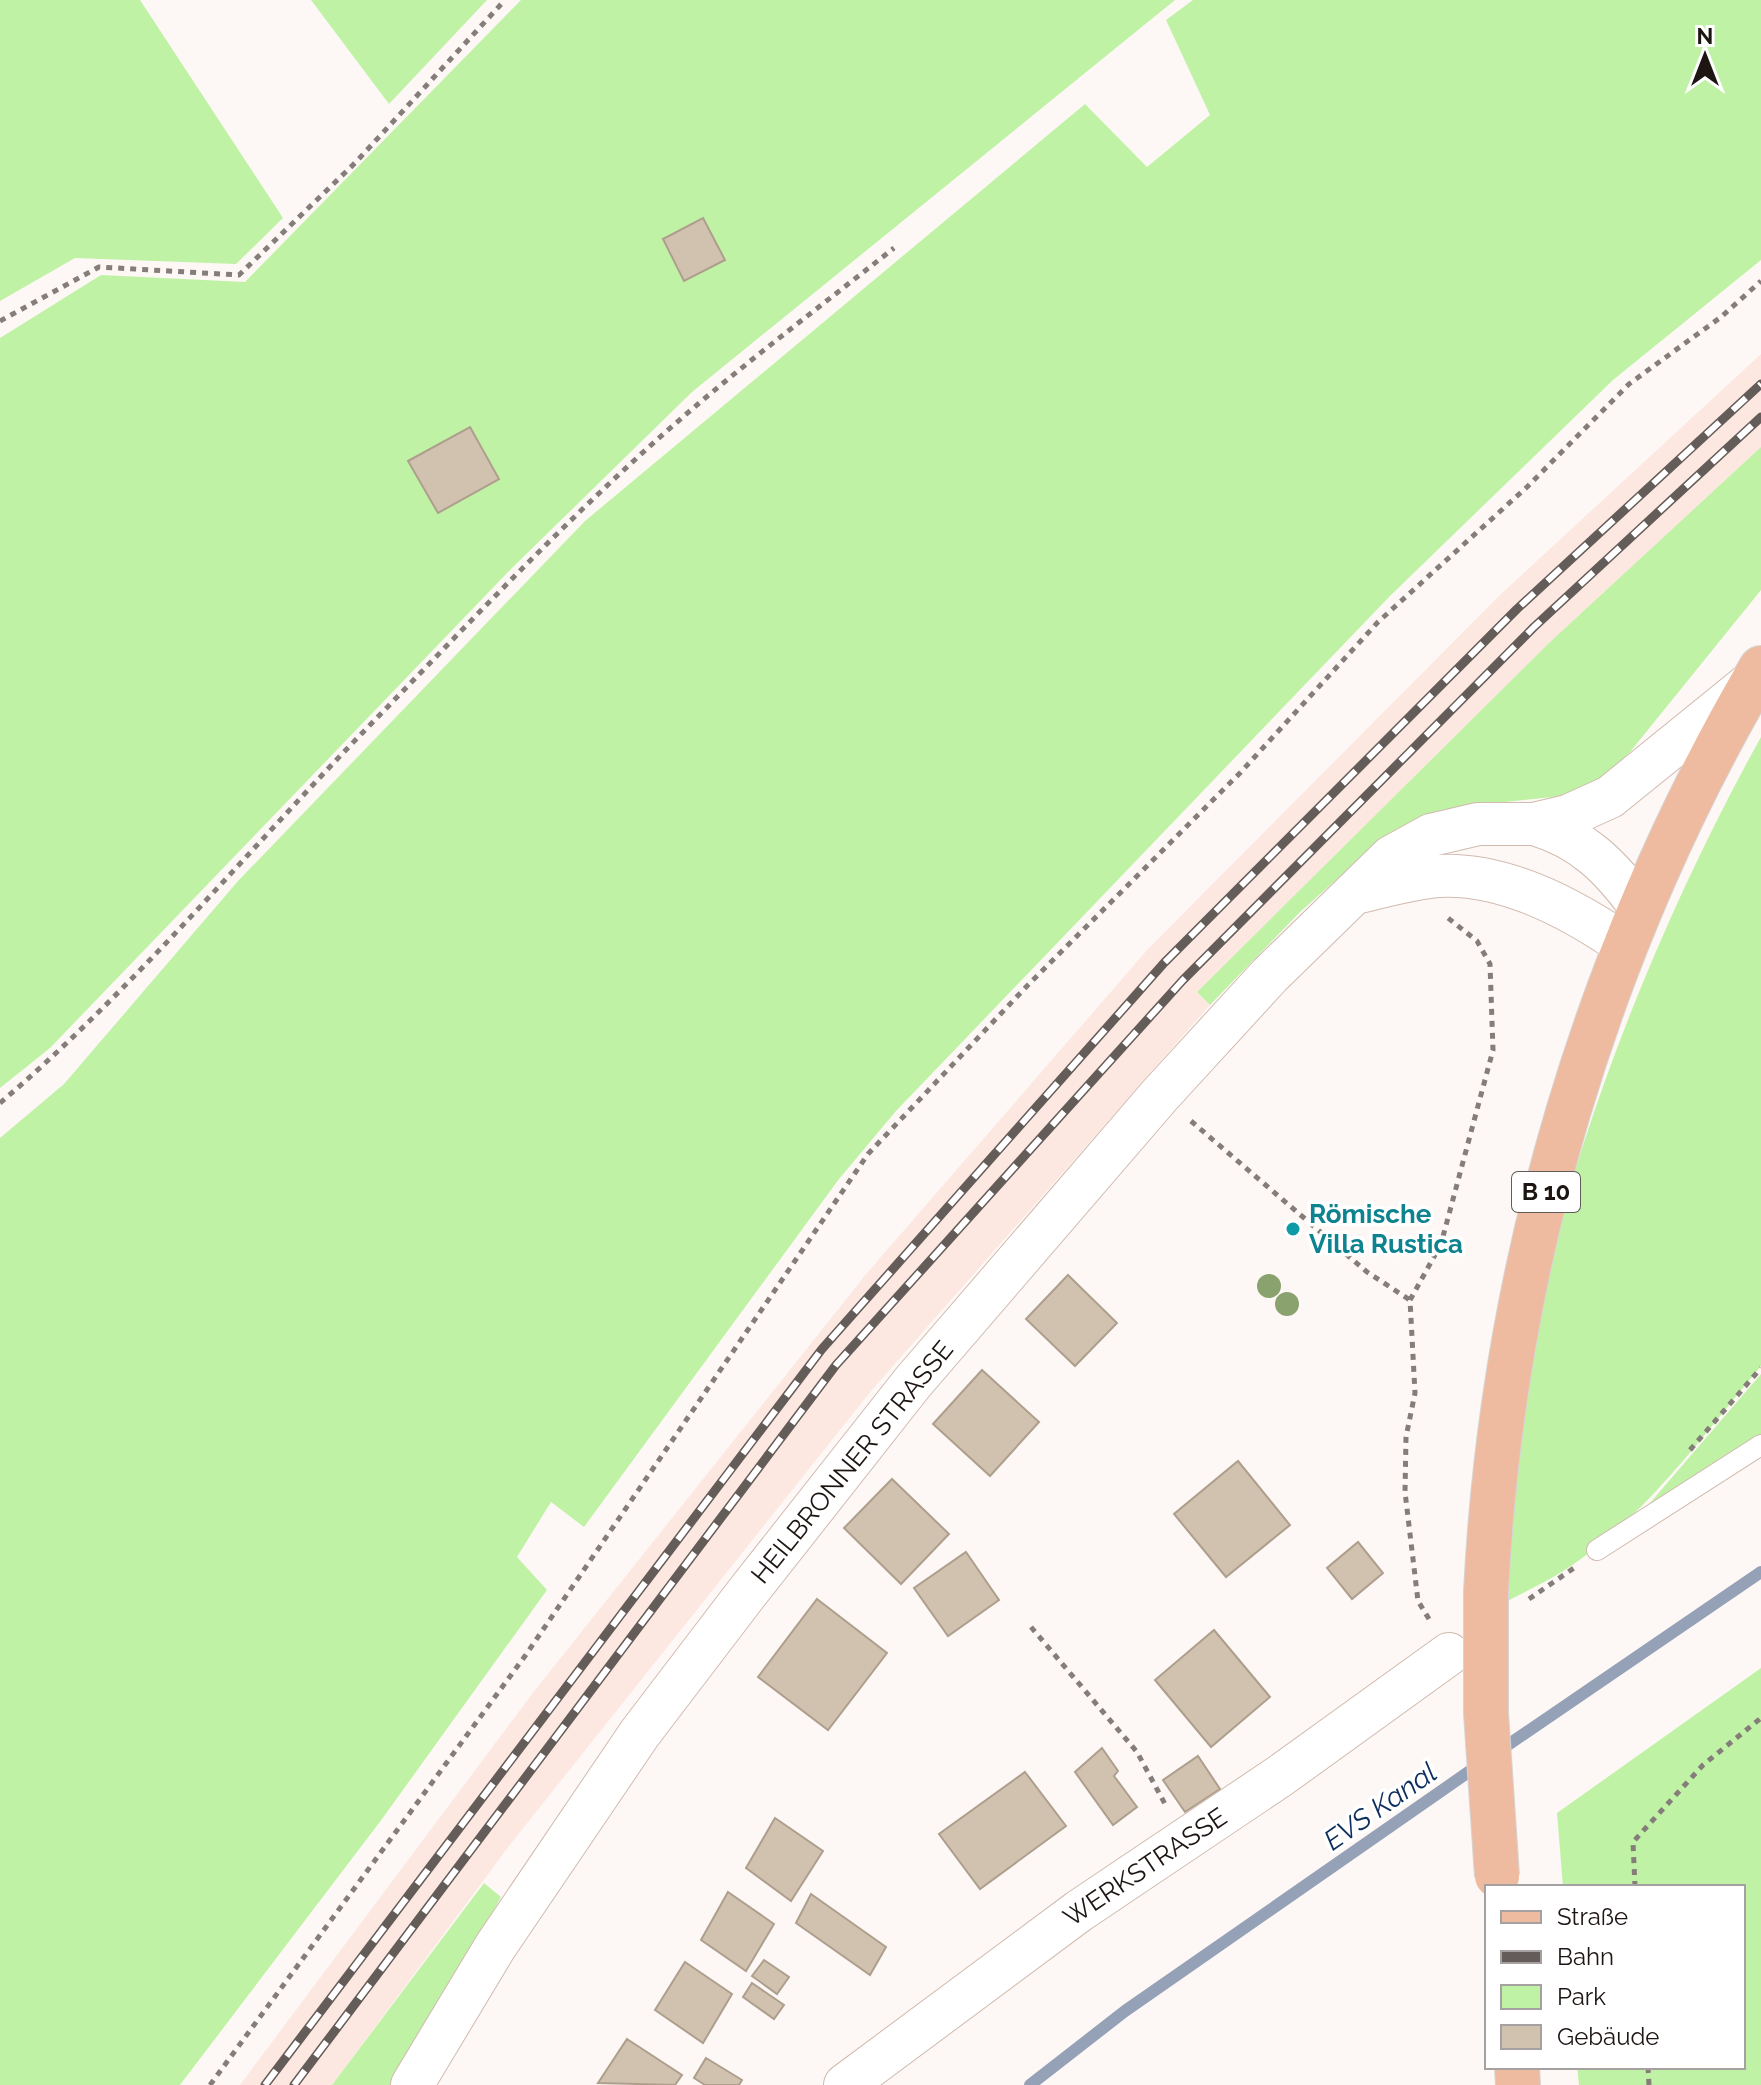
<svg xmlns="http://www.w3.org/2000/svg" width="1761" height="2085" viewBox="0 0 1761 2085" font-family="Raleway,sans-serif">
<style>
.built{fill:#fce8e0}
.green{fill:#c0f2a5}
.lines{fill:none;stroke-linecap:round;stroke-linejoin:round}
.stream{stroke:#95a1b6;stroke-width:12}
.building{fill:#d1c1af;stroke:#ae9f8d;stroke-width:2}
.lane-casing{stroke:#d1baaf;stroke-width:22}
.street-casing{stroke:#d1baaf;stroke-width:44}
.primary-casing{stroke:#d6d5d4;stroke-width:46}
.path{stroke:#847d7a;stroke-width:5;stroke-dasharray:6 6;stroke-linecap:butt}
.lane{stroke:#fff;stroke-width:20}
.street{stroke:#fff;stroke-width:42}
.primary{stroke:#eebba0;stroke-width:44}
.rail-casing{stroke:#645c59;stroke-width:9}
.rail{stroke:#fff;stroke-width:6;stroke-dasharray:18;stroke-linecap:butt}
.primary-bridge-casing{stroke:#d6d5d4;stroke-width:46;stroke-linecap:butt}
.primary-bridge{stroke:#eebba0;stroke-width:44}
.tree{fill:#8aa26e}
.culture-dot{fill:#0f9aa8;stroke:#fff;stroke-width:3}
.labels{text-anchor:middle;stroke-width:7;stroke-linejoin:round;paint-order:stroke}
.shield{fill:#fff;stroke:#615b59;stroke-width:2}
.shield-label{font-size:24px;font-weight:bold;fill:#1d1512}
.culture-label{font-size:26px;font-weight:bold;fill:#0d838f;stroke:#fff;text-anchor:start}
.street-label{font-size:26px;fill:#1d1512;stroke:#fff}
.water-label{font-size:28px;font-style:italic;fill:#0d2d5c;stroke:#fff}
</style>
<rect width="100%" height="100%" fill="#fdf8f5"/>
<path class="built" d="M1761,354V447L1550,642L1197,992L1210,1005L871,1391L509,1846L332,2085H240L532,1694L867,1273L1148,949L1501,594Z"/>
<path class="green" d="M0,0H140L283,218L236,264L75,258L0,301Z
M311,0H487L389,104Z
M521,0H1175L692,392L512,568L50,1048L0,1088V338L101,275L245,282Z
M1193,0H1761V260L1613,380L1390,596L896,1111L839,1179L584,1527L551,1502L517,1557L547,1590L382,1819L180,2085H0V1138L64,1084L238,881L585,521L1085,104L1147,167L1210,115L1166,20Z
M1761,447V590L1630,752L1599,779L1562,796L1477,805L1381,840L1300,912L1210,1005L1197,992L1550,642Z
M1761,737V1366C1703,1436 1646,1515 1571,1566C1547,1582 1520,1594 1495,1608C1508,1516 1515,1421 1533,1331C1575,1131 1662,915 1761,737Z
M1761,1374V1439L1637,1518Z
M1761,1668V2085H1579L1577,2067H1743V1887H1563L1557,1813Z
M484,1883L501,1897L399,2085H332Z"/>
<g class="lines">
<path class="stream" d="M1499,1751L1761,1572
M1030,2085L1125,2011L1480,1764"/>
</g>
<path class="building" d="M703,218L725,260L684,281L663,239Z
M470,427L499,479L438,513L408,461Z
M1068,1275L1117,1323L1075,1366L1026,1319Z
M982,1370L1039,1422L990,1476L933,1424Z
M1238,1461L1290,1525L1226,1577L1174,1514Z
M892,1479L949,1534L901,1584L844,1528Z
M1358,1542L1383,1573L1352,1599L1327,1568Z
M966,1552L999,1600L948,1636L914,1588Z
M817,1599L887,1653L828,1730L758,1677Z
M1214,1630L1270,1697L1211,1747L1155,1680Z
M1102,1748L1118,1771L1114,1776L1137,1807L1113,1825L1075,1772Z
M1198,1756L1220,1789L1185,1812L1163,1780Z
M1025,1772L1066,1826L980,1889L939,1834Z
M775,1818L823,1851L791,1901L746,1868Z
M728,1892L774,1924L746,1971L701,1940Z
M811,1894L886,1947L870,1975L796,1923Z
M764,1960L789,1977L777,1994L752,1976Z
M685,1962L732,1994L703,2043L655,2010Z
M752,1983L784,2005L774,2019L743,1997Z
M627,2039L682,2075L675,2085L598,2083Z
M706,2058L742,2080L739,2085H705L694,2078Z"/>
<g class="lines">
<defs>
<path id="lane" d="M1597,1550L1761,1445"/>
<path id="street" d="M1534,824C1584,839 1611,867 1641,908
M1359,892C1385,886 1412,878 1438,876C1505,872 1573,909 1626,946
M412,2085L495,1947L640,1733L746,1594L913,1382L1160,1095L1270,975L1391,857L1431,835L1478,824H1534L1568,816L1610,797L1753,681
M845,2085L1079,1911L1280,1776L1449,1654"/>
<path id="primary" d="M1486,1592C1502,1268 1596,949 1761,668
M1517,2067L1518,2085"/>
</defs>
<use href="#lane" class="lane-casing"/>
<use href="#street" class="street-casing"/>
<use href="#primary" class="primary-casing"/>
<path class="path" d="M0,321L99,267L239,275L355,163L505,0
M0,1103C134,989 247,851 370,725C478,614 585,499 704,399C766,347 831,298 894,248
M1191,1121L1367,1272L1410,1300
M1690,1450L1761,1368
M1529,1599L1574,1568
M1429,1619L1418,1601L1405,1492L1406,1437L1415,1393L1410,1300L1441,1244L1493,1050L1490,964L1477,941L1448,918
M1031,1627L1137,1752L1165,1804
M1635,1887L1633,1842L1703,1765L1761,1718
M1648,2067L1649,2085
M210,2085L525,1656L868,1154L1027,986L1240,773L1378,622L1527,487L1629,384L1721,317L1761,281"/>
<use href="#lane" class="lane"/>
<use href="#street" class="street"/>
<use href="#primary" class="primary"/>
<defs>
<path id="rail" d="M265,2085L822,1349L1164,963L1517,609L1761,384
M294,2085L836,1365L1183,980L1534,627L1761,417"/>
</defs>
<use href="#rail" class="rail-casing"/>
<use href="#rail" class="rail"/>
<defs>
<path id="primary-bridge" d="M1486,1592V1713L1497,1876"/>
</defs>
<use href="#primary-bridge" class="primary-bridge-casing"/>
<use href="#primary-bridge" class="primary-bridge"/>
</g>
<g class="tree">
<circle cx="1269" cy="1286" r="12"/>
<circle cx="1287" cy="1304" r="12"/>
</g>
<circle class="culture-dot" cx="1293" cy="1229" r="8"/>
<g class="labels">
<rect class="shield" x="1512" y="1172" width="68" height="40" rx="6"/>
<g class="shield-label">
<text x="1546" y="1200">B 10</text>
</g>
<g class="culture-label">
<text x="1309" y="1223">Römische<tspan x="1309" dy="30">Villa Rustica</tspan></text>
</g>
<g class="street-label">
<text transform="translate(852 1462) rotate(-51)" y="9">HEILBRONNER STRASSE</text>
<text transform="translate(1145 1867) rotate(-34)" y="9">WERKSTRASSE</text>
</g>
<g class="water-label">
<text transform="translate(1380 1806) rotate(-35)" y="10">EVS Kanal</text>
</g>
</g>
<rect x="1485" y="1885" width="260" height="184" fill="#ffffff" stroke="#a5a1a0" stroke-width="2"/>
<rect x="1501" y="1911" width="40" height="12" fill="#eebba0" stroke="#a5a1a0" stroke-width="2"/>
<text x="1557" y="1925" font-size="24" fill="#1d1512">Straße</text>
<rect x="1501" y="1951" width="40" height="12" fill="#645c59" stroke="#a5a1a0" stroke-width="2"/>
<text x="1557" y="1965" font-size="24" fill="#1d1512">Bahn</text>
<rect x="1501" y="1985" width="40" height="24" fill="#c0f2a5" stroke="#a5a1a0" stroke-width="2"/>
<text x="1557" y="2005" font-size="24" fill="#1d1512">Park</text>
<rect x="1501" y="2025" width="40" height="24" fill="#d1c1af" stroke="#a5a1a0" stroke-width="2"/>
<text x="1557" y="2045" font-size="24" fill="#1d1512">Gebäude</text>
<g transform="translate(1705 56)" stroke="#ffffff" stroke-width="6" paint-order="stroke">
<path d="M0-6L14 30L0 20L-14 30Z" fill="#1d1512"/>
<text y="-12" font-size="22" font-weight="bold" text-anchor="middle" fill="#1d1512">N</text>
</g>
</svg>
